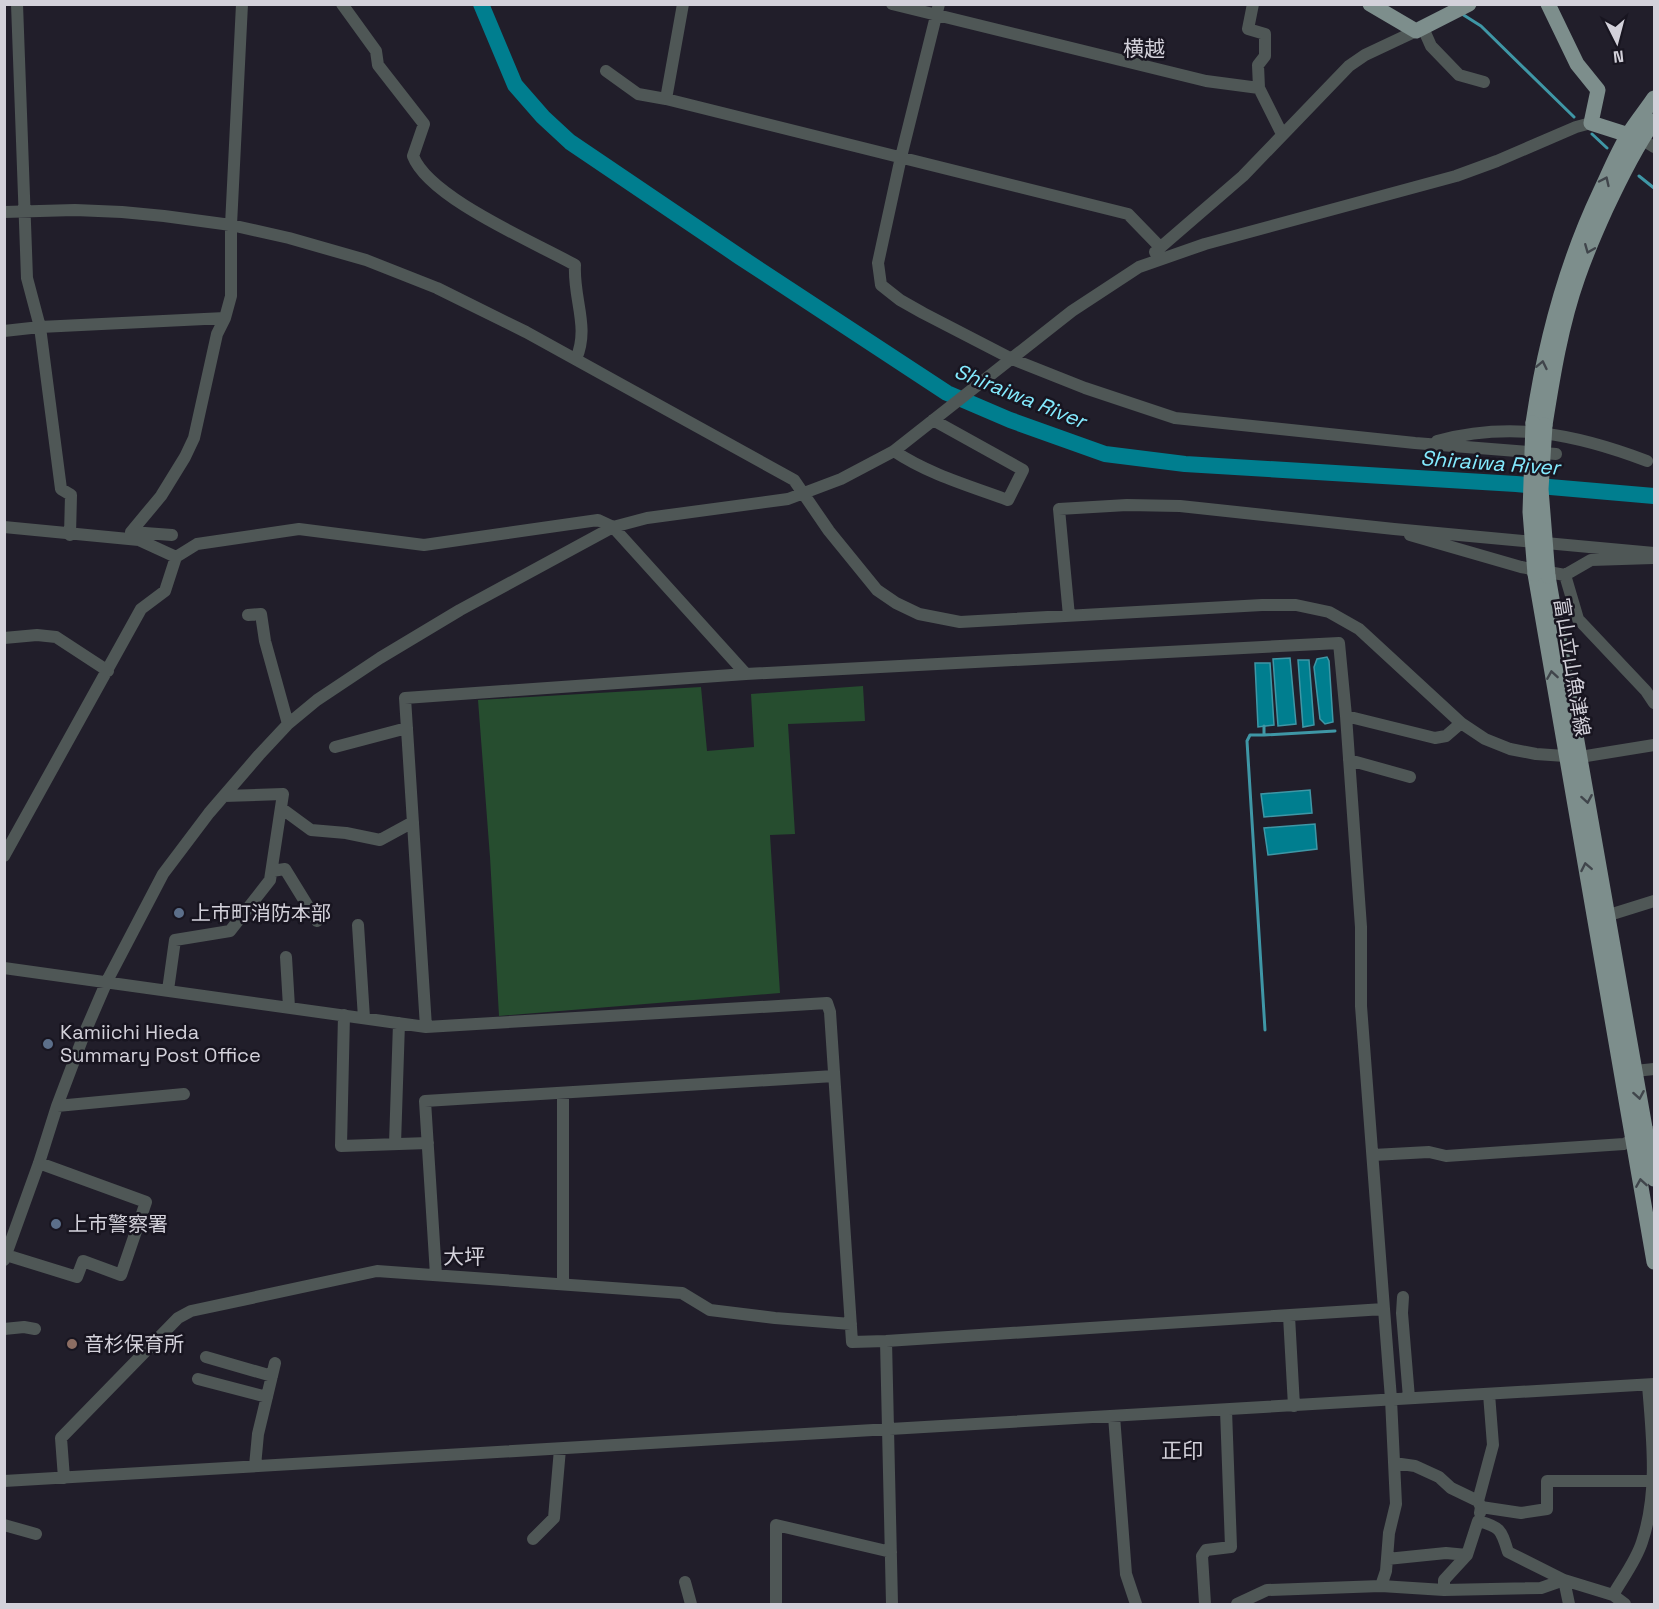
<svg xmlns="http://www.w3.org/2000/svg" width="1659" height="1609" viewBox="0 0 1659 1609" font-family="'Space Grotesk','Noto Sans JP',sans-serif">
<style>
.green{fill:#264d2f}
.water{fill:#007e8f;stroke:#3f97a6;stroke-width:1.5}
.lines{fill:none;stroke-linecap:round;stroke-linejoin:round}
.stream{stroke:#3f97a6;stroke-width:3}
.river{stroke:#007e8f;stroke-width:16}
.minor{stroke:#4f5756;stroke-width:12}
.major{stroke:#7d8e8c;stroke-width:15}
.major-bridge{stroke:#7d8e8c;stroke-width:15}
.oneway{stroke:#40454b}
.service-dot{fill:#5c6f8a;stroke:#181520;stroke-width:2}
.education-dot{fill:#8d6e63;stroke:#181520;stroke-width:2}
.labels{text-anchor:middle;stroke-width:5;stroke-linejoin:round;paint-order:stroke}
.street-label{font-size:20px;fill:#d3d1da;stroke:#181520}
.poi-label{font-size:20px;fill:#d3d1da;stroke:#181520;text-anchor:start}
.neighbourhood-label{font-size:21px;fill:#d3d1da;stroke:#181520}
.water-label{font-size:21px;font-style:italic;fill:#84ebff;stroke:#181520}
</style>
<rect width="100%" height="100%" fill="#211e2a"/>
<path class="green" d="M863,686L865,721L788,724L795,834L770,835L780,993L499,1016L490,857L478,700L701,687L707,751L754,747L751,694Z"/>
<path class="water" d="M1327,657L1329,661L1333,722L1325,724L1320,719L1314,667L1317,659Z
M1290,658L1296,724L1278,726L1273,659Z
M1298,660H1309L1314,725L1303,727Z
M1255,663H1270L1274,725L1258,727Z
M1310,790L1312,813L1264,817L1261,794Z
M1315,824L1317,849L1268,855L1264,828Z"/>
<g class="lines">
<path class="stream" d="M1462,14L1481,26L1574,117
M1592,134L1607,148
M1639,176L1654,188
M1264,726V735L1335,731
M1264,735H1250L1247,741L1265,1030"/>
<path class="river" d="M481,4L515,85L543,117L570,142L740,257L947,393L1010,420L1105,454L1185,464L1516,484L1654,496"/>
<path class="minor" d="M17,4L27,278L40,327L61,489L71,495L70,535
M342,4L376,51L378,65L424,124L413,156C429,198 534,242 575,265C573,299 590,327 576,359
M892,4L1206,81L1259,88L1282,134
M939,4L901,157L878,263L881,285L900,300L923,313L1012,359L1085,388L1175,418L1415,443L1556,454
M1253,4L1248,29L1265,34V56L1258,65L1259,88
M1423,28L1431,46L1459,75L1484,82
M606,71L638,94L666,99L1128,214L1160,247
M666,99L683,4
M1641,139L1654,147
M4,212L75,210L122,212L164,216L231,225L289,238L366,260L437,288L526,332L794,480L829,531L877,590L896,603L919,614L960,622L1262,605H1296L1329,612L1359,629L1461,723L1485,739L1510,749L1536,754L1580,757L1654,745
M1155,252L1243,176L1349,66L1365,55L1416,31
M4,331L40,327L225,318
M1437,441C1512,421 1576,434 1647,461
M894,451C928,474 970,486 1008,500L1023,470L933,420
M4,527L139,540L176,557L197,544L299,529L424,545L598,520L613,527L746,674
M131,532L161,496L185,457L194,438L217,334L225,318L231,296V225L242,4
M131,532L172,535
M1410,535L1521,567L1565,575
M1653,558L1591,560L1565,575L1578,619L1646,691L1654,703
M248,615L261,614L265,641L288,724
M1069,616L1059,509L1127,505L1180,506L1394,529L1654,553
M4,638L37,635L56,637L108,671
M1346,716L1435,738L1446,736L1461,723
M335,747L407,728
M1349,760L1410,777
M281,808L311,830L346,833L380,840L413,822
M4,856L141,609L165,591L176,557
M272,871L285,869L317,921
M1606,916L1654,901
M358,925L364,1018
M286,957L289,1007
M4,968L426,1027L827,1003L830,1012L852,1342L886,1341L1384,1309L1361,1006V927L1346,716L1339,643L746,674L405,698L426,1027
M168,990L175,940L230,931L270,880L283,794L224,796
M344,1015L341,1146L428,1143
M1635,1071L1654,1069
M563,1093V1284
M57,1106L184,1094
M395,1144L399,1023
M1373,1155L1429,1152L1446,1156L1624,1144L1646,1133L1654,1132
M6,1255L77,1277L83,1261L121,1275L146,1202L39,1163
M4,1260L39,1163L57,1106L85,1032L107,981L163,874L209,813L259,755L288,724L317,700L380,658L460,610L613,527L647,518L788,499L841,479L894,451L1072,311L1139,267L1205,244L1456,176L1497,161L1576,127L1591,123
M436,1275L425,1101L834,1076
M1403,1297L1402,1313L1409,1398
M1289,1316L1294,1406
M4,1329L24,1327L35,1329
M886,1341L892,1604
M206,1357L272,1376
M198,1379L267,1397
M1114,1416L1126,1574L1136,1604
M1394,1463L1415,1466L1439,1477L1451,1488L1478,1501
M255,1466L258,1434L275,1363
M64,1478L61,1438L178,1318L191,1311L377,1271L682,1293L710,1310L775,1318L851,1324
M4,1481L1654,1384
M1481,1507L1521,1513L1547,1509V1481H1653
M1480,1513L1481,1507L1478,1501L1493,1445L1489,1394
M4,1525L36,1534
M533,1539L554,1518L560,1449
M1387,1559L1446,1553L1467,1555
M1564,1580L1569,1604
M685,1582L691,1604
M1381,1586L1386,1571L1389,1533L1396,1504L1391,1399L1384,1309
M1444,1590V1580L1467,1555L1478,1521C1501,1527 1501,1530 1508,1552L1564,1580L1613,1595L1625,1604
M1613,1595C1622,1579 1636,1561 1642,1542C1659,1491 1652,1437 1648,1385
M776,1604V1525L891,1552
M1205,1604L1202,1556L1206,1550L1231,1547L1226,1410
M1237,1604L1267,1590L1381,1586L1444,1590L1541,1588L1564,1580"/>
<path class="major" d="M1370,4L1416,31L1469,4
M1548,4L1577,64L1598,90L1591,123L1638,138
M1533,423C1545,342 1565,266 1600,192C1609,173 1617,153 1628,135C1636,122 1646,110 1654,98
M1545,425C1553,375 1561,325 1578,277C1586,254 1596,231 1606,209C1620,179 1635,148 1654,121
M1535,574C1573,804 1616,1032 1654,1262
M1548,576L1654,1179"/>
<path class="major-bridge" d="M1533,423L1530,512L1535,574
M1545,425L1541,489L1548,576"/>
</g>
<defs><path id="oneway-chevron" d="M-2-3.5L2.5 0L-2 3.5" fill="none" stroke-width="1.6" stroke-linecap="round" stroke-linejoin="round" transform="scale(1.5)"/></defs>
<g class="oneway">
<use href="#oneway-chevron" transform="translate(1605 181) rotate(-65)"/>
<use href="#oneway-chevron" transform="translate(1589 249) rotate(112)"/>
<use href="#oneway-chevron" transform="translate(1542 365) rotate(-78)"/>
<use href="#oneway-chevron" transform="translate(1552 675) rotate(-99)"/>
<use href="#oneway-chevron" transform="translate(1587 799) rotate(80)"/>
<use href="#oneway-chevron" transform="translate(1586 867) rotate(-101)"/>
<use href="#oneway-chevron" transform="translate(1639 1095) rotate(80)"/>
<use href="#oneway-chevron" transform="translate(1641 1183) rotate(-99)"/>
</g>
<g class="service-dot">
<circle cx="179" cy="913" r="6"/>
<circle cx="48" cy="1044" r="6"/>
<circle cx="56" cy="1224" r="6"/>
</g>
<circle class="education-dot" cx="72" cy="1344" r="6"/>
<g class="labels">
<g class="street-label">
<text transform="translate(1572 667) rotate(81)" y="7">富山立山魚津線</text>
</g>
<g class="poi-label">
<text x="191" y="920">上市町消防本部</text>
<text x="60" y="1039">Kamiichi Hieda<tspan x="60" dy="23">Summary Post Office</tspan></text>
<text x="68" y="1231">上市警察署</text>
<text x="84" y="1351">音杉保育所</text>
</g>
<g class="neighbourhood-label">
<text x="1144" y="56">横越</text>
<text x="464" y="1264">大坪</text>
<text x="1182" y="1458">正印</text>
</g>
<g class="water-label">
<text transform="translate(1020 396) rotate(22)" y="7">Shiraiwa River</text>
<text transform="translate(1490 463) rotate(4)" y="7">Shiraiwa River</text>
</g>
</g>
<rect width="1659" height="1609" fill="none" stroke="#d3d1da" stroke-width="12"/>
<g transform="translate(1617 42) rotate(174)" stroke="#181520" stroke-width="4.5" paint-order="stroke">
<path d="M0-4.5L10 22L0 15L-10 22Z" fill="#d3d1da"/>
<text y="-9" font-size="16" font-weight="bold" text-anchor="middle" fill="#d3d1da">N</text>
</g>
</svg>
